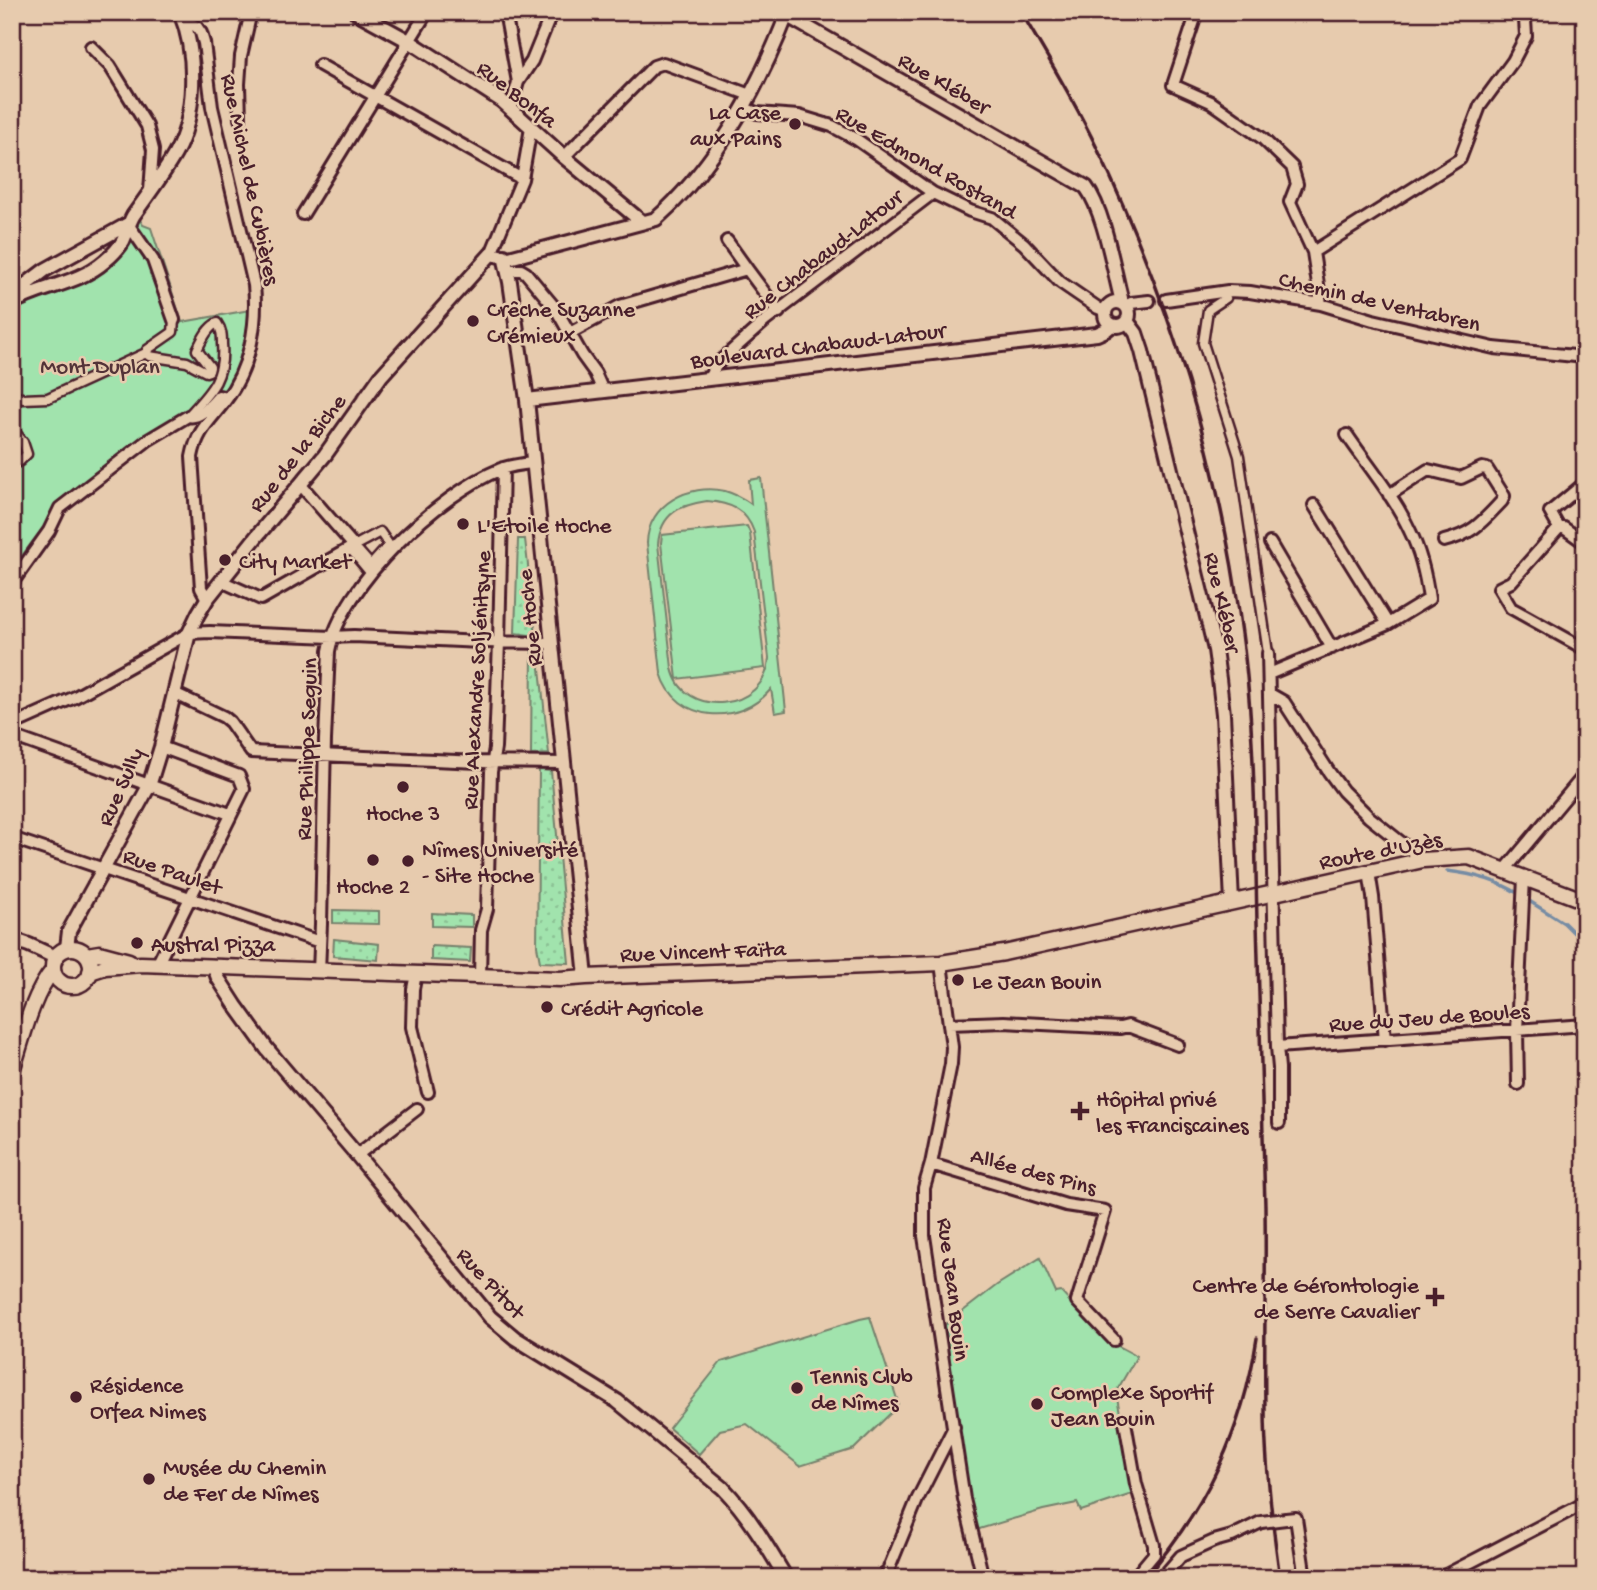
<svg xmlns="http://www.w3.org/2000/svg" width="1597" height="1590" viewBox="0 0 1597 1590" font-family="'Gochi Hand',sans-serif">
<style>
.grass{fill:url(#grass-dots);stroke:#76816c;stroke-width:2}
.park{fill:#a1e3ad;stroke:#76816c;stroke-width:2;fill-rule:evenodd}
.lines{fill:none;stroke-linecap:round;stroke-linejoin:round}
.stream{stroke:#768ca4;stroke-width:3.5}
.pedestrian-casing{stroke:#4a1f2b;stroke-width:13}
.minor-casing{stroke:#4a1f2b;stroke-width:16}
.tertiary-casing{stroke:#4a1f2b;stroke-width:18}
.secondary-casing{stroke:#4a1f2b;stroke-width:19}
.pedestrian{stroke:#e7cbae;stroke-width:8}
.minor{stroke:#e7cbae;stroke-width:10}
.tertiary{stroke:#e7cbae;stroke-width:12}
.secondary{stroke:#e7cbae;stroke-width:14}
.rail{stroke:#4a1f2b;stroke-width:3.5}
.minor-bridge-casing{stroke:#4a1f2b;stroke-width:16;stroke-linecap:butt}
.minor-bridge{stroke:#e7cbae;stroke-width:10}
.poi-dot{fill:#4a1f2b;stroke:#e7cbae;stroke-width:2.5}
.labels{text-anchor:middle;stroke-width:5;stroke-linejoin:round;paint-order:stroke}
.street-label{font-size:23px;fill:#4a1f2b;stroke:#e7cbae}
.poi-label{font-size:23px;fill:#4a1f2b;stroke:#e7cbae;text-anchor:start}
.park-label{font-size:23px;fill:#533338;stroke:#e7cbae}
</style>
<defs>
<pattern id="grass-dots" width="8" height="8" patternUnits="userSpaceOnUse" patternTransform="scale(1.75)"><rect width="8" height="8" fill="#a1e3ad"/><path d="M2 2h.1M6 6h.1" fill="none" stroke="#8cc295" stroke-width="1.8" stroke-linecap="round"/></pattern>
</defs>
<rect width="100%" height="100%" fill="#e7cbae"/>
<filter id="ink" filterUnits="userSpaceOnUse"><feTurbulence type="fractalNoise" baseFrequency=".0143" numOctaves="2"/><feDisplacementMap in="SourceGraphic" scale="14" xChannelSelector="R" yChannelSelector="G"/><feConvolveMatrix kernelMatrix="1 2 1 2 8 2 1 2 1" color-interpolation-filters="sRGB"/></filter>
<g filter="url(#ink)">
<path class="grass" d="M518,539H525L536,636L515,633Z
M532,648L538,649L549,754L531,755Z
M539,770L551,771L569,963L540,962L537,946Z
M333,910L379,911V924L333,923Z
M432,913L472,915V927L432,926Z
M334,939L379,944L378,960L333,956Z
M431,946L471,948L470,962L431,960Z"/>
<path class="park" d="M139,218L143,225L151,228L182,322L250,310L242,357L238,368L226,388L196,412L191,409L50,518L12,569V306L82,281L129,239Z
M761,478L786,711L775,713L771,689C741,726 676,724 661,673L647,543C648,504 689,483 725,491C735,494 743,498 751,504L749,480ZM707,501C730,503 746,509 754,532L769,658C766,712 683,720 672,668L658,544C661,513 680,505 707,501Z
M747,526L750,533L765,668L677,679L661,543L662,535Z
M1040,1258L1056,1293L1061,1292L1103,1338L1137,1356L1116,1392L1135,1493L1081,1511L1077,1503L1043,1510L976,1530L970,1509L945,1325L997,1285Z
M870,1317L898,1402L897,1407L854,1449L800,1466L747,1424L720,1430L699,1454L669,1428L721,1362L860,1319Z"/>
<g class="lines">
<path class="stream" d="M1447,871C1473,874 1497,880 1519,894
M1526,899L1564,923L1585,944"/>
<defs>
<path id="pedestrian" d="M1226,298L1208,310L1203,343L1239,456L1268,653
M174,320L173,332L147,350L146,353L149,356L187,362L206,372L209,371L210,367L197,350C202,340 207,328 217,323C222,330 222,336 222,344C225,379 210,392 188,416
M12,393L23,399L48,398L146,353
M12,411H14L15,432L23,442L27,454L20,461L12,465
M12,445V448
M380,532L389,545L372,564L368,562L354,546Z"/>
<path id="minor" d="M505,12L518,82L511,108
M1197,12L1173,85L1211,102L1262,138L1292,167L1297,184L1290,202L1313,252L1321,304
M184,20L197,27L201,33L204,43L212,107L254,285C258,324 250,369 225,401C210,421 197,430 192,457L201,588L207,599
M91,47L110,66L147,126L153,150L150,191
M320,65L522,179
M518,82L532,61L552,12
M743,108L757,113L799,116L832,126L856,139L933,193L970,211L992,218L1024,244L1060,282L1098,308L1105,311
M240,119L239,84L241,56L251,12
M564,157L654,66L663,63L750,95
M303,214L427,12
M128,224L153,260L174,320
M727,241L747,269
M1313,252L1460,159L1480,106L1513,61L1526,36L1525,20L1531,12
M491,254L522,179L531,128
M507,270H521L526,273L556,309L582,355L595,373L603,391
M1166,300L1228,291L1250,292L1321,304L1373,320L1494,348L1585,357
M1126,306L1131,303L1149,301
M570,333L620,306L747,269L779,312
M709,378L717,364L765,321L933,193
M1389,495L1428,470L1461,478L1482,468L1487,469L1504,496L1502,501C1482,522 1473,534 1444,541
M1314,505L1388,624
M1559,528L1550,512L1585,483
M1270,543L1332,648
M1585,543L1564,528H1559L1511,582L1499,588L1511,608L1585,649
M351,548L371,572
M221,581L261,599L354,546L300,484
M12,583L49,531L60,508L148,440L188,416C201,419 210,405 219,396L227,398
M1268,653L1277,1047L1279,1068V1123
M1269,674L1388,624L1429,599C1426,577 1420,551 1410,531C1394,496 1368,466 1347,435
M174,693L224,717L230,722L251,752L479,762L564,763
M1270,694L1284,702L1329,772L1343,791L1369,817L1423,860
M12,725L75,697L189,633L210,632L332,637L354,636L481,642L551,643
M12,736L230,814
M12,838L320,942
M1505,870L1585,774
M1369,872L1373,897L1385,1040
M941,963L952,1047L951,1064L931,1164L924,1188V1236L964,1499L983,1578
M157,965L244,789L239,776L161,747
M319,971L321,924L325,740L329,651C342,584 439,494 501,469C512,465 522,464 533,463
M416,974L413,989L412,1027L428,1092
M480,977L481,930L487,909L491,772L495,748L499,642L503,468
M949,1024L1004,1022L1120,1028L1128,1026L1178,1045
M12,1026L24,1036
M1277,1047L1585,1025
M1518,1084L1517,1031L1524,877
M357,1155L417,1109
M931,1164L1066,1205L1105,1211L1077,1301L1114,1340
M1125,1422L1136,1484L1154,1545V1554L1134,1578
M1286,1519L1296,1518L1305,1578
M885,1578L917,1500L954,1427
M1162,1578L1181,1556L1214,1541L1232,1536L1261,1522
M1440,1578L1585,1503"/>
<path id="tertiary" d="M356,12L409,41L502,101L564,157L642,222
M786,15L1086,187C1104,211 1113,267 1121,298V302
M504,256L510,282L527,400L586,977
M12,295L45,270L128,224
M1105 314a12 12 0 1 1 24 0a12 12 0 1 1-24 0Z
M12,303C42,286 79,284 105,261C111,256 119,248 123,241C127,233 128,225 133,216C147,196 163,175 175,154C197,115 197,53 180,12
M1127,321L1136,333L1142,351L1215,650L1219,679L1223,714L1232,902
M527,400L1097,334L1106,330L1112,325
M12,939L29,945L55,957
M67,948L69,931L149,786L161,747L189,633L198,614L207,599L257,536L325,455L381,376L491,254L509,258L656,219C717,165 759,87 788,12
M214,967L218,978L236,1006L267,1049L357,1155L490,1317L515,1338L617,1401L723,1488C748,1514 767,1546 786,1578"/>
<path id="secondary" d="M53 967a19 19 0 1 1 38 0a19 19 0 1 1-38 0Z
M87,955L99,953L129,961
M90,972L105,967L141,964L560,979L586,977L941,963L1004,953L1423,860L1469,857L1585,901
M12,1071C22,1040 32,995 53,970"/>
</defs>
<use href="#pedestrian" class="pedestrian-casing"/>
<use href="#minor" class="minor-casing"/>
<use href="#tertiary" class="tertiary-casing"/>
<use href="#secondary" class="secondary-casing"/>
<use href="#pedestrian" class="pedestrian"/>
<use href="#minor" class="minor"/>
<use href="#tertiary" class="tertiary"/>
<use href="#secondary" class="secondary"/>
<path class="rail" d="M1021,12C1047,56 1074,100 1096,146C1170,300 1220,464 1242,633C1255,729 1255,826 1257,923C1259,1018 1262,1112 1265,1206C1266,1274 1264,1341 1265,1409C1265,1465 1272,1522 1280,1578
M1145,1578C1207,1507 1243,1430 1257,1338"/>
<defs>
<path id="minor-bridge" d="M1261,1522L1286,1519"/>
</defs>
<use href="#minor-bridge" class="minor-bridge-casing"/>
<use href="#minor-bridge" class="minor-bridge"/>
</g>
</g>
<g class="poi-dot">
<circle cx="795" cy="124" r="7"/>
<circle cx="473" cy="321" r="7"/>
<circle cx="463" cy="524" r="7"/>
<circle cx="225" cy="560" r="7"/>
<circle cx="403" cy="787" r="7"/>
<circle cx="373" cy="860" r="7"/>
<circle cx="408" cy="861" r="7"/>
<circle cx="137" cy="943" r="7"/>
<circle cx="958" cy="980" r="7"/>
<circle cx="547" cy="1007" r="7"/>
<path d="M1076.5 1100.5h7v7h7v7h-7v7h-7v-7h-7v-7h7z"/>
<path d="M1431.5 1286.5h7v7h7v7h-7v7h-7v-7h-7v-7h7z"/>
<circle cx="797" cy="1388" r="7"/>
<circle cx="76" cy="1397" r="7"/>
<circle cx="1037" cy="1404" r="7"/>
<circle cx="149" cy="1479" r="7"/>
</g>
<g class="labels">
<g class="street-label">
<text transform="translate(945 82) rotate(30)" y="8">Rue Kléber</text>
<text transform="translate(518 93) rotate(38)" y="8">Rue Bonfa</text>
<text transform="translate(927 161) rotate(30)" y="8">Rue Edmond Rostand</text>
<text transform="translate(252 179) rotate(78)" y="8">Rue Michel de Cubières</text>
<text transform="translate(822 253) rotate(-38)" y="8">Rue Chabaud-Latour</text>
<text transform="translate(1380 300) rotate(13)" y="8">Chemin de Ventabren</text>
<text transform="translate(818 344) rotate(-7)" y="8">Boulevard Chabaud-Latour</text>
<text transform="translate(296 452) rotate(-52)" y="8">Rue de la Biche</text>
<text transform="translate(1224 602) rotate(77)" y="8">Rue Kléber</text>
<text transform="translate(528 618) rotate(-96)" y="8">Rue Hoche</text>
<text transform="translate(475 680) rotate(-87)" y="8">Rue Alexandre Soljénitsyne</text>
<text transform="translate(305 749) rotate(-88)" y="8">Rue Philippe Seguin</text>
<text transform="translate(119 786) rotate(-66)" y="8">Rue Sully</text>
<text transform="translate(1380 849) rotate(-11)" y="8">Route d'Uzès</text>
<text transform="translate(173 870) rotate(19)" y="8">Rue Paulet</text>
<text transform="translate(703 950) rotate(-2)" y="8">Rue Vincent Faïta</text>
<text transform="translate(1429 1016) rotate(-4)" y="8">Rue du Jeu de Boules</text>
<text transform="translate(1034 1170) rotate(15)" y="8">Allée des Pins</text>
<text transform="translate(492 1282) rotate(47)" y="8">Rue Pitot</text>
<text transform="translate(955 1289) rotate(83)" y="8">Rue Jean Bouin</text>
</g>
<g class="poi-label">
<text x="781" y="119" text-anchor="end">La Case<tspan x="781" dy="26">aux Pains</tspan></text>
<text x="487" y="316">Crêche Suzanne<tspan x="487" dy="26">Crémieux</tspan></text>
<text x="477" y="532">L'Etoile Hoche</text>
<text x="239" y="568">City Market</text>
<text x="403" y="820" text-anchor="middle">Hoche 3</text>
<text x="422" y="856">Nîmes Université<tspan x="422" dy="26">- Site Hoche</tspan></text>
<text x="373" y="893" text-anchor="middle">Hoche 2</text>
<text x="151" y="951">Austral Pizza</text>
<text x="972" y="988">Le Jean Bouin</text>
<text x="561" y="1015">Crédit Agricole</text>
<text x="1096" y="1106">Hôpital privé<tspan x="1096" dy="26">les Franciscaines</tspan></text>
<text x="1419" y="1292" text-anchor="end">Centre de Gérontologie<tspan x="1419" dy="26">de Serre Cavalier</tspan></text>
<text x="811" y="1383">Tennis Club<tspan x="811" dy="26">de Nîmes</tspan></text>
<text x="90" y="1392">Résidence<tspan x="90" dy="26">Orfea Nimes</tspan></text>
<text x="1051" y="1399">Complexe Sportif<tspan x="1051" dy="26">Jean Bouin</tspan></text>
<text x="163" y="1474">Musée du Chemin<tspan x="163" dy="26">de Fer de Nîmes</tspan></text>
</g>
<g class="park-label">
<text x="100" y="373">Mont Duplan</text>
</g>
</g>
<rect width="1597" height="1590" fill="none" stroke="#e7cbae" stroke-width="42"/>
<rect x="21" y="21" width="1555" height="1548" fill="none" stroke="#4a1f2b" stroke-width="2.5" filter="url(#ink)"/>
</svg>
